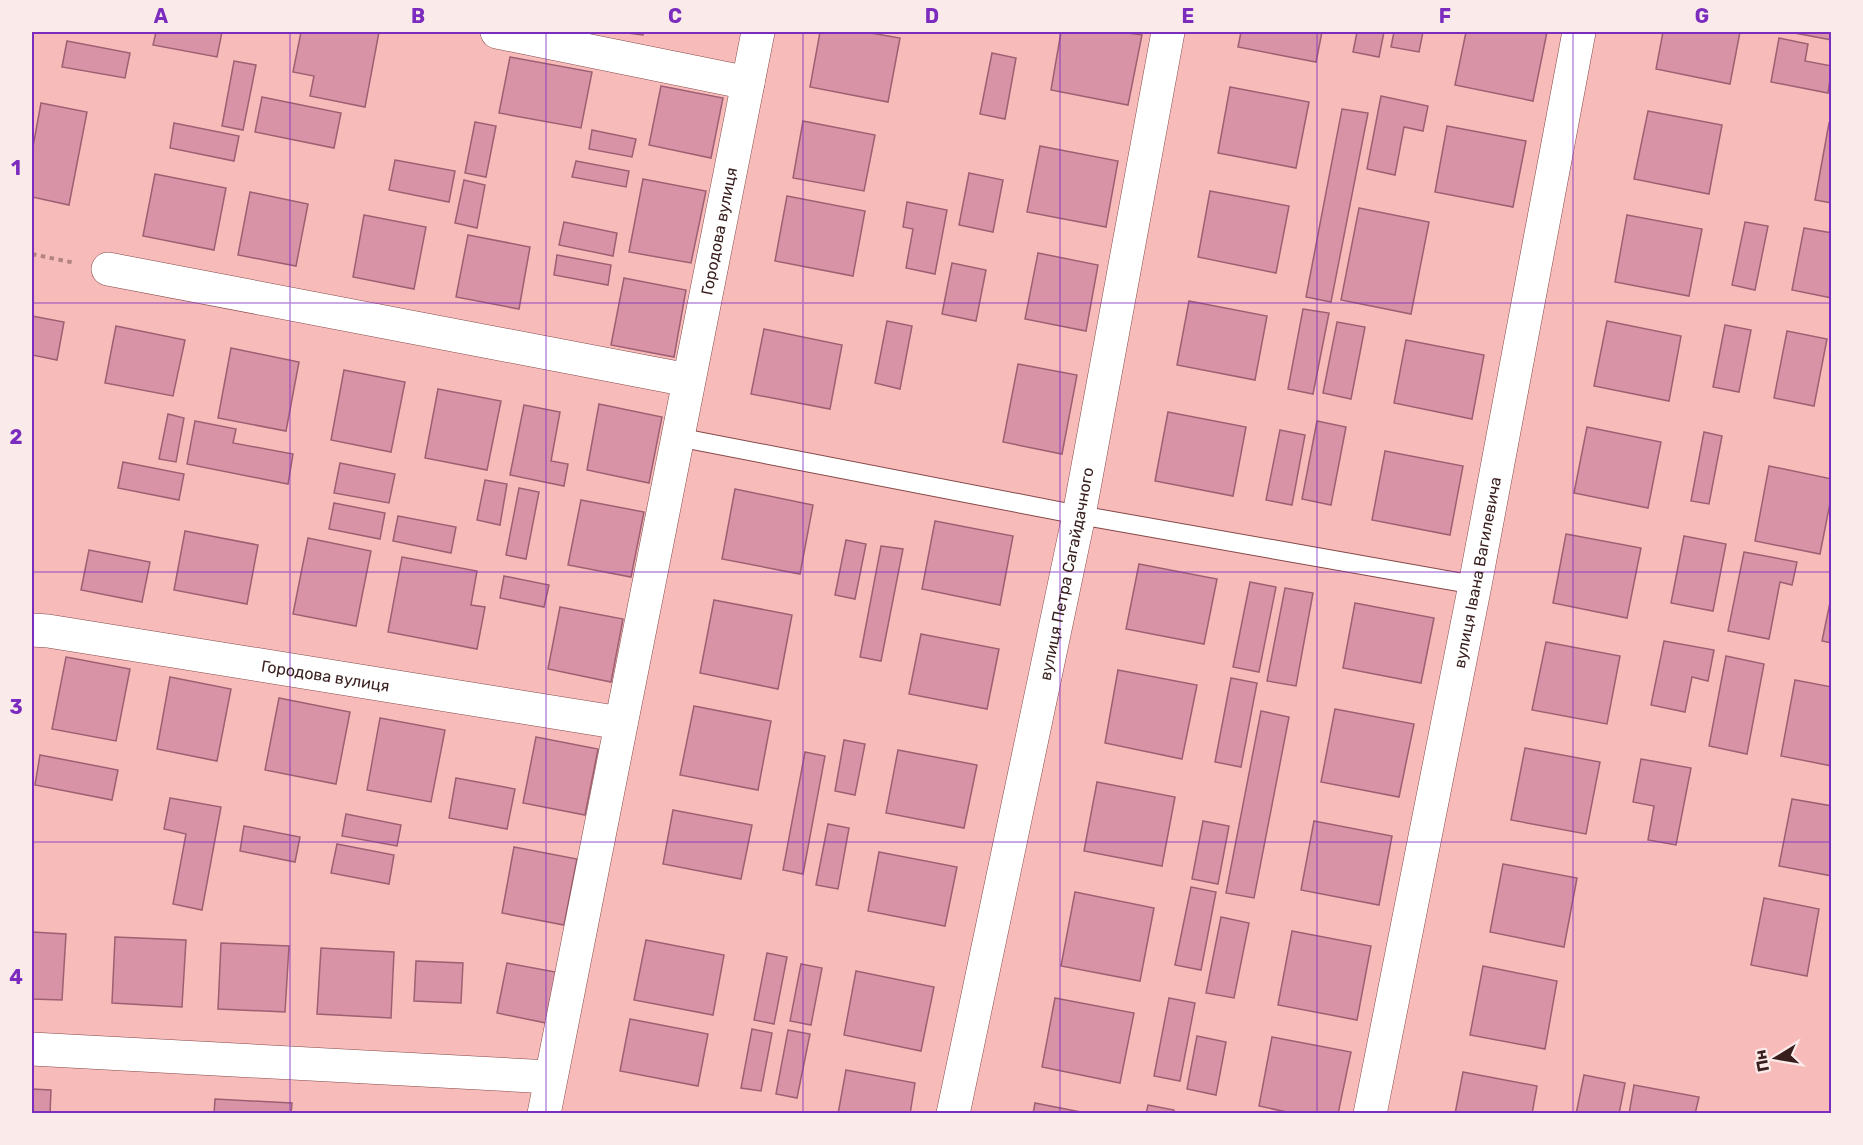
<svg xmlns="http://www.w3.org/2000/svg" width="1863" height="1145" viewBox="0 0 1863 1145" font-family="Rubik,sans-serif">
<style>
.building{fill:#d893a7;stroke:#9f5f72;stroke-width:1.5}
.lines{fill:none;stroke-linecap:round;stroke-linejoin:round}
.lane-casing{stroke:#874848;stroke-width:20}
.street-casing{stroke:#874848;stroke-width:34}
.path{stroke:#b38482;stroke-width:4;stroke-dasharray:4.5 4.5;stroke-linecap:butt}
.lane{stroke:#fff;stroke-width:18}
.street{stroke:#fff;stroke-width:33}
.grid{fill:none;stroke:#7b2cbf;stroke-width:1.5;stroke-opacity:0.55}
.labels{text-anchor:middle;stroke-width:5;stroke-linejoin:round;paint-order:stroke}
.street-label{font-size:16px;fill:#391e1e;stroke:#faeae9}
.neatline{fill:none;stroke:#7b2cbf;stroke-width:2}
.grid-label{font-size:20px;text-anchor:middle;font-weight:bold;fill:#7b2cbf}
</style>
<rect width="100%" height="100%" fill="#f7bcba"/>
<path class="building" d="M156,32H222L217,57L153,45Z
M301,32H379L365,107L310,96L314,76L293,72Z
M619,32H644L643,35Z
M820,32H865L900,38L888,102L810,87Z
M1061,32H1121L1142,35L1128,105L1051,90Z
M1241,32H1322L1316,62L1238,47Z
M1357,32H1384L1379,57L1353,52Z
M1394,32H1423L1419,52L1391,47Z
M1466,32H1547L1533,101L1455,85Z
M1663,32H1740L1730,84L1656,69Z
M1789,32H1832V40Z
M1779,38L1808,44L1805,61L1832,66L1828,93L1771,82Z
M67,41L130,53L125,78L62,67Z
M992,53L1016,58L1005,119L980,114Z
M510,57L592,72L581,128L499,113Z
M234,61L256,65L243,130L222,126Z
M661,86L723,98L711,158L649,145Z
M1230,87L1309,102L1296,168L1218,153Z
M1381,96L1428,106L1423,131L1404,127L1395,175L1367,169Z
M262,97L341,113L334,148L255,132Z
M41,103L87,112L69,205L32,197V152Z
M1342,109L1368,113L1331,302L1306,297Z
M1648,111L1722,125L1709,194L1634,179Z
M803,121L875,135L864,191L793,178Z
M475,122L496,126L486,177L465,173Z
M174,123L239,136L234,161L170,148Z
M1829,123L1832,124V203L1815,200Z
M1447,126L1526,141L1513,207L1435,192Z
M592,130L636,139L632,157L589,149Z
M1040,146L1118,161L1106,227L1027,212Z
M395,160L455,171L449,202L389,190Z
M576,161L629,171L626,187L572,177Z
M969,173L1003,180L993,232L959,225Z
M155,174L226,188L214,250L143,236Z
M643,179L706,191L691,263L629,252Z
M464,180L485,185L477,228L455,223Z
M1210,191L1289,206L1276,273L1198,257Z
M250,192L308,204L296,266L238,255Z
M787,196L865,211L853,276L775,261Z
M907,202L947,210L935,274L906,268L913,229L903,227Z
M1359,208L1429,222L1411,314L1341,300Z
M364,215L426,227L414,289L353,277Z
M1627,215L1702,229L1689,296L1615,282Z
M564,222L617,233L613,256L559,245Z
M1745,222L1768,226L1755,290L1732,285Z
M1804,228L1832,233V298L1792,290Z
M468,235L530,247L519,309L456,297Z
M1038,253L1098,265L1086,331L1025,319Z
M557,255L611,265L608,285L554,275Z
M952,263L986,270L976,321L942,314Z
M624,278L686,290L674,357L611,345Z
M1189,301L1267,316L1255,380L1177,365Z
M1303,309L1329,313L1313,394L1288,389Z
M32,316L64,322L57,360L32,355Z
M887,321L912,326L900,389L875,383Z
M1607,321L1681,336L1669,401L1594,386Z
M1337,322L1365,327L1351,399L1323,393Z
M1725,325L1751,330L1739,392L1713,387Z
M116,326L185,340L173,396L105,383Z
M764,329L842,345L830,409L751,394Z
M1787,331L1827,339L1814,406L1774,398Z
M1406,340L1484,355L1472,419L1394,403Z
M231,348L299,362L286,431L218,418Z
M1018,364L1077,375L1062,454L1003,442Z
M344,370L405,382L391,452L331,440Z
M438,389L501,401L487,470L425,458Z
M599,404L662,417L649,483L587,470Z
M524,405L560,412L551,461L568,464L564,486L510,475Z
M1168,412L1246,427L1233,496L1155,481Z
M168,414L184,418L176,462L159,459Z
M195,421L236,429L233,443L293,454L288,484L187,464Z
M1317,421L1346,427L1331,505L1302,499Z
M1587,427L1661,442L1648,508L1574,493Z
M1280,430L1305,435L1292,505L1266,500Z
M1704,432L1722,436L1709,504L1691,501Z
M1385,451L1463,466L1450,535L1372,520Z
M123,462L184,474L179,500L118,488Z
M340,463L395,474L389,503L334,493Z
M1769,466L1832,479V493L1820,554L1755,541Z
M485,480L507,484L500,525L477,520Z
M519,488L539,492L526,559L506,555Z
M735,489L813,505L800,574L722,559Z
M581,500L644,512L631,577L568,565Z
M334,503L385,513L380,539L329,529Z
M398,516L456,527L451,553L393,541Z
M935,521L1013,536L1000,605L922,589Z
M185,531L258,545L247,604L174,590Z
M1566,534L1641,548L1627,618L1553,603Z
M1684,536L1726,544L1713,611L1671,603Z
M308,538L371,551L356,626L293,614Z
M846,540L866,544L855,599L835,595Z
M881,546L903,549L881,661L860,657Z
M89,550L150,562L142,602L81,590Z
M1744,552L1797,562L1792,585L1780,582L1769,639L1728,631Z
M402,557L477,571L471,605L485,607L477,649L388,632Z
M1139,564L1217,579L1204,644L1126,629Z
M504,576L549,585L544,607L500,598Z
M1250,582L1276,587L1259,672L1233,667Z
M1285,588L1313,593L1296,686L1267,681Z
M1832,593V643L1822,641Z
M714,600L792,615L778,689L700,673Z
M1355,603L1434,618L1421,683L1343,668Z
M560,607L623,619L611,682L548,669Z
M921,634L999,649L987,709L909,694Z
M1664,641L1714,650L1708,681L1692,677L1685,712L1651,705Z
M1546,642L1620,656L1607,724L1532,710Z
M1726,656L1764,664L1747,754L1709,746Z
M66,657L130,669L116,741L52,729Z
M1118,670L1197,685L1182,759L1105,743Z
M170,677L231,689L217,761L157,749Z
M1231,678L1257,683L1241,767L1215,762Z
M1795,680L1832,687V766L1781,756Z
M279,698L350,712L336,784L265,770Z
M694,706L771,721L758,790L680,775Z
M1335,709L1414,724L1399,797L1321,782Z
M1261,711L1289,717L1254,898L1226,893Z
M380,718L445,730L431,802L367,790Z
M536,737L598,749L585,815L523,803Z
M844,740L865,744L855,795L835,791Z
M1525,748L1600,762L1586,834L1511,820Z
M898,750L977,765L964,828L886,813Z
M805,752L825,756L803,874L783,870Z
M40,755L118,770L112,800L35,785Z
M1641,759L1691,768L1676,845L1648,840L1654,806L1633,802Z
M456,778L515,789L507,829L449,818Z
M1097,782L1175,797L1162,866L1084,851Z
M170,798L221,807L202,910L173,904L186,834L164,829Z
M1792,799L1832,806V876L1779,866Z
M673,810L752,825L741,879L663,864Z
M346,814L401,825L397,846L342,836Z
M1203,821L1229,826L1218,884L1192,879Z
M1314,821L1392,836L1379,905L1301,890Z
M828,824L849,828L838,889L816,885Z
M244,826L300,837L295,862L240,851Z
M337,844L394,855L389,884L331,873Z
M514,847L577,859L564,925L502,913Z
M879,852L957,867L945,926L868,911Z
M1503,864L1577,878L1564,947L1490,932Z
M1191,887L1216,892L1201,970L1175,965Z
M1075,892L1154,908L1140,981L1061,966Z
M1764,898L1819,909L1807,976L1751,965Z
M1221,917L1249,923L1234,998L1206,993Z
M1292,931L1371,946L1357,1020L1278,1005Z
M32,932L66,934L62,1000L32,999Z
M115,937L186,940L182,1007L112,1003Z
M646,940L724,955L713,1015L634,1000Z
M221,943L289,946L285,1012L218,1009Z
M321,948L394,952L391,1018L317,1014Z
M767,953L787,957L774,1024L754,1020Z
M416,961L463,963L461,1003L414,1001Z
M507,963L561,973L551,1024L497,1013Z
M801,964L822,968L811,1025L790,1021Z
M1483,966L1557,981L1545,1049L1470,1035Z
M856,971L934,987L921,1051L844,1035Z
M1055,998L1134,1013L1120,1083L1042,1067Z
M1169,998L1195,1003L1180,1081L1154,1076Z
M630,1019L708,1034L698,1086L620,1071Z
M752,1029L772,1033L761,1091L741,1088Z
M788,1030L810,1034L797,1098L776,1094Z
M1197,1036L1226,1042L1216,1095L1187,1089Z
M1272,1037L1351,1052L1338,1114H1296L1259,1106Z
M846,1070L915,1083L910,1114H838Z
M1463,1072L1537,1086L1532,1114H1455Z
M1584,1075L1625,1083L1619,1114H1576Z
M1634,1085L1699,1097L1695,1114H1629Z
M32,1089L51,1090L50,1114H32Z
M215,1099L292,1103L291,1114H214Z
M1035,1103L1091,1114H1033Z
M1148,1105L1174,1110L1173,1114H1146Z"/>
<g class="lines">
<defs>
<path id="lane" d="M677,437L1079,515L1475,585"/>
<g id="street">
<path d="M497,32L748,83"/>
<path d="M108,269L688,380"/>
<path id="s1" d="M32,630L48,631L621,723"/>
<path d="M32,1049L550,1077"/>
<path id="s2" d="M544,1114L758,32"/>
<path id="s3" d="M953,1114L1079,515L1168,32"/>
<path id="s4" d="M1370,1114L1475,585L1579,32"/>
</g>
</defs>
<use href="#lane" class="lane-casing"/>
<use href="#street" class="street-casing"/>
<path class="path" d="M32,254L75,263"/>
<use href="#lane" class="lane"/>
<use href="#street" class="street"/>
</g>
<path class="grid" d="M290,32V1114M546,32V1114M803,32V1114M1060,32V1114M1317,32V1114M1573,32V1114M32,303H1832M32,572H1832M32,842H1832"/>
<g class="labels">
<g class="street-label">
<text dy="6" stroke="none"><textPath href="#s2" startOffset="900">Городова вулиця</textPath></text>
<text dy="6" stroke="none"><textPath href="#s4" startOffset="552">вулиця Івана Вагилевича</textPath></text>
<text dy="6" stroke="none"><textPath href="#s3" startOffset="552">вулиця Петра Сагайдачного</textPath></text>
<text dy="6" stroke="none"><textPath href="#s1" startOffset="297">Городова вулиця</textPath></text>
</g>
</g>
<rect width="1863" height="1145" fill="none" stroke="#faeae9" stroke-width="66"/>
<g transform="translate(1776 1058) rotate(259)" stroke="#faeae9" stroke-width="4.5" paint-order="stroke">
<path d="M0-4.5L10 22L0 15L-10 22Z" fill="#391e1e"/>
<text y="-9" font-size="16" font-weight="bold" text-anchor="middle" fill="#391e1e">Пн</text>
</g>
<rect x="33" y="33" width="1797" height="1079" class="neatline"/>
<g class="grid-label">
<text x="161" y="23">A</text>
<text x="418" y="23">B</text>
<text x="675" y="23">C</text>
<text x="932" y="23">D</text>
<text x="1188" y="23">E</text>
<text x="1445" y="23">F</text>
<text x="1702" y="23">G</text>
<text x="16" y="175">1</text>
<text x="16" y="444">2</text>
<text x="16" y="714">3</text>
<text x="16" y="984">4</text>
</g>
</svg>
